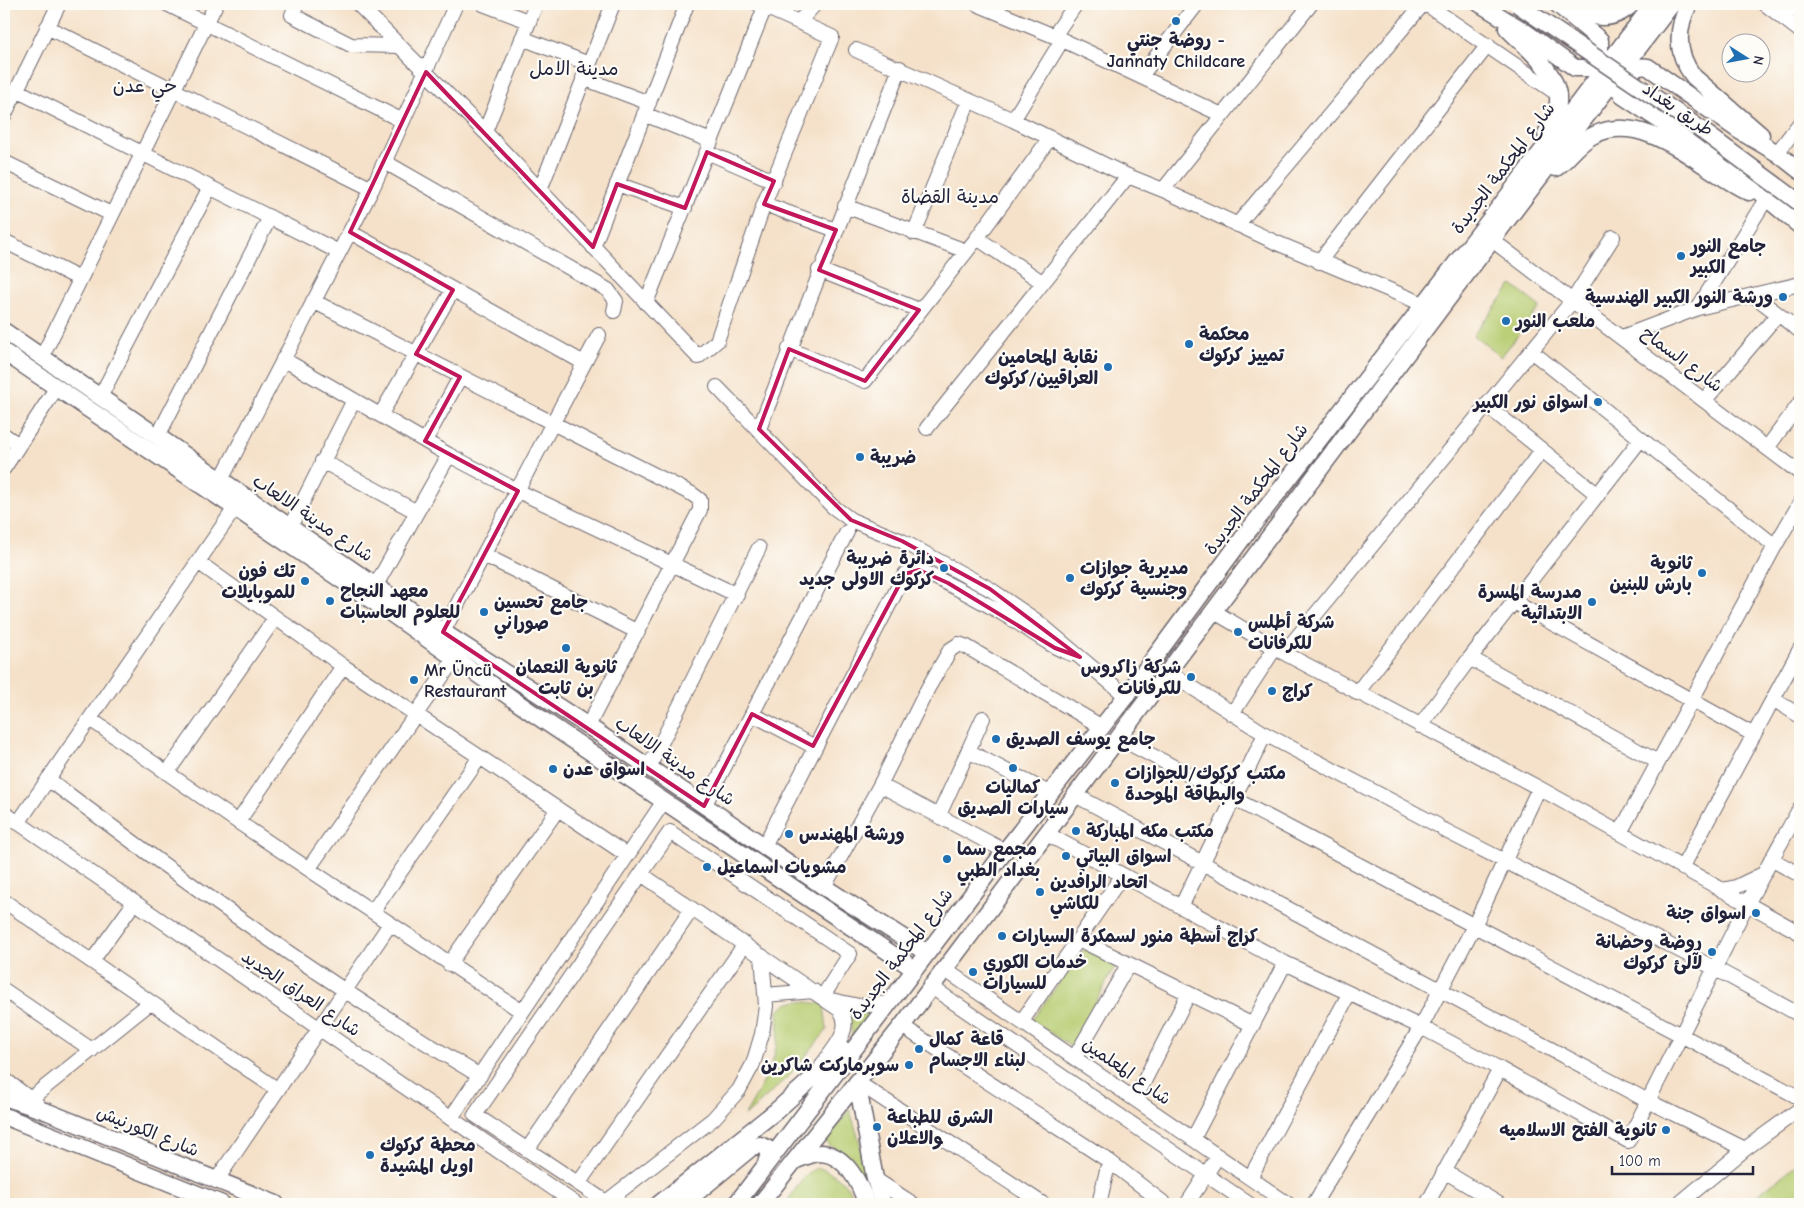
<svg xmlns="http://www.w3.org/2000/svg" width="1804" height="1208" viewBox="0 0 1804 1208" font-family="'Comic Neue','Playpen Sans Arabic',sans-serif">
<style>
.green{fill:#b7cc71;stroke:#6c7756}
.lines{fill:none;stroke-linecap:round;stroke-linejoin:round}
.minor-casing{stroke:#6c656d;stroke-width:16}
.major-casing{stroke:#6c656d;stroke-width:19}
.minor{stroke:#fff;stroke-width:14}
.major{stroke:#fff;stroke-width:16}
.major-bridge-casing{stroke:#6c656d;stroke-width:19;stroke-linecap:butt}
.major-bridge{stroke:#fff;stroke-width:16}
.marked{fill:none;stroke:#c2185b;stroke-width:4;stroke-linejoin:round}
.poi-dot{fill:#1f6fb2;stroke:#fdfcf7;stroke-width:2}
.labels{text-anchor:middle;stroke-width:4.5;stroke-linejoin:round;paint-order:stroke}
.poi-label{font-size:18px;font-weight:bold;fill:#22223b;stroke:#fdfcf7;text-anchor:start}
.street-label{font-size:18px;fill:#22223b;stroke:#fdfcf7}
.neighbourhood-label{font-size:19px;fill:#22223b;stroke:#fdfcf7}
</style>
<rect width="100%" height="100%" fill="#fdfcf7"/>
<filter id="ink" filterUnits="userSpaceOnUse"><feTurbulence type="fractalNoise" baseFrequency=".02" numOctaves="2"/><feDisplacementMap in="SourceGraphic" scale="10" xChannelSelector="R" yChannelSelector="G"/><feConvolveMatrix kernelMatrix="1 2 1 2 8 2 1 2 1" color-interpolation-filters="sRGB"/></filter>
<filter id="wash" filterUnits="userSpaceOnUse"><feTurbulence type="fractalNoise" baseFrequency=".0096" numOctaves="4" result="noise"/><feDisplacementMap in="SourceGraphic" scale="20" xChannelSelector="R" yChannelSelector="G"/><feGaussianBlur stdDeviation="1.12" result="paint"/><feColorMatrix in="noise" values="0 0 0 0 0 0 0 0 0 0 0 0 0 0 0 0 0 1.4 0 .05"/><feComposite in="paint" operator="in"/></filter>
<g filter="url(#wash)">
<rect width="100%" height="100%" fill="#f5e1c9"/>
<path class="green" d="M1512,285L1540,307L1501,357L1473,335Z
M1085,948L1116,965L1071,1047L1032,1020Z
M798,1001L824,1004L827,1030L788,1077L744,1117C764,1083 783,1052 778,1011L789,1003Z
M849,1010L873,1012L852,1036Z
M850,1110L878,1204H874L835,1150L825,1141Z
M1800,1162V1204H1752L1757,1195Z
M819,1168C838,1174 850,1185 855,1204H786C794,1192 804,1170 819,1168Z"/>
</g>
<g filter="url(#ink)">
<g class="lines">
<defs>
<path id="minor" d="M167,4L403,121
M297,4L292,15L351,45L400,46
M358,4L485,132L698,357L717,341L764,204L832,37L758,4
M483,4L528,21
M977,4L1054,36L1222,115
M1426,4L1559,95
M1765,4L1800,31
M1784,19L1796,4
M799,22L815,4
M47,27L372,189
M1054,36L1076,4
M522,38L589,64
M856,50L1013,120L1128,176L1163,190L1277,243L1423,304
M1141,76L1197,4
M583,78L649,103
M16,90L339,252
M644,114L711,141
M4,116L59,4
M1013,120L1062,40
M485,132L536,4
M707,152L774,181
M1777,153L1800,123
M4,162L111,214
M385,162L608,290L616,301L614,311
M617,184L685,208
M540,190L613,4
M1163,190L1311,4
M764,204L836,230
M845,206L966,251
M1237,225L1423,4
M350,232L584,363
M914,233L969,100
M977,238L1042,282
M1492,240L1800,473
M4,241L80,279
M593,247L687,4
M1319,262L1488,45
M819,270L919,310
M1753,295L1800,331
M313,301L692,494L700,500V510L588,726
M646,303L765,7
M1698,308L1766,199
M1622,337L1698,308L1800,284
M789,349L865,381L977,238L1050,138
M1531,351L1775,546
M42,357L216,4
M283,359L449,455L518,491L737,595
M717,387L832,506L851,520L902,541L990,589L1037,621L1126,696
M100,397L210,187
M1705,400L1778,314
M1486,405L1598,495
M381,414L453,290
M927,428L1128,176
M759,429L900,68
M4,435L19,445
M158,436L270,217
M425,441L460,377
M1767,448L1800,403
M322,461L417,512
M4,468L57,387
M221,480L372,189L456,4
M290,527L354,400
M484,555L638,632
M198,562L343,666L627,855
M376,585L449,455
M1514,602L1754,735
M1213,611L1284,653L1539,788L1800,933
M443,632L599,335
M1284,653L1573,300L1613,237
M1470,658L1658,762
M1168,672L1265,734L1437,825
M1357,693L1542,450
M1773,699L1800,716
M752,714L813,746
M1232,714L1275,648
M90,719L238,822L521,1011
M1420,726L1470,658L1641,439
M1119,738L1800,1098
M968,751L1049,793
M649,767L759,548
M167,773L275,618
M48,779C188,884 330,986 480,1076
M880,785L1005,851
M1075,795L1648,1101L1745,1149
M704,806L847,532
M4,813L576,1204
M939,815L983,718
M238,822L343,666
M18,823L235,508
M1444,830L1716,969L1800,1015
M1620,833L1775,546L1800,503
M1047,834L1285,963L1421,1027L1500,1069L1628,1141L1747,904L1800,808
M764,846L905,574L919,570C952,585 984,602 1015,621C1034,633 1051,647 1072,654
M1771,859L1800,875
M309,868L455,658
M1682,868L1800,649
M641,874L840,1010C854,1029 833,1049 822,1065
M824,887L880,785L928,688L950,650L959,644L967,647L1102,727
M1722,890L1736,887L1763,874
M4,901L278,1090
M1181,907L1265,734
M373,911L480,757
M1080,940L1253,1025
M762,956L766,1006L762,1034L753,1064L739,1090L713,1119L606,1202L475,1115L670,832L850,954L823,996
M92,961L134,903
M449,964L558,809
M944,969L1288,1204
M930,986L1249,1204
M4,990L92,1050
M765,995L814,991
M831,1000L859,1006L888,1003
M1022,1021L1122,876
M902,1026L1109,1161L1165,1204
M1075,1057L1128,965
M4,1079L37,1104
M857,1082L1043,1204
M1135,1099L1188,995
M24,1104L150,1003
M451,1118L664,801
M1193,1139L1285,963
M527,1150L692,909
M1444,1171L1499,1204
M1250,1178L1349,994
M875,1179L913,1204
M216,1181L390,924
M578,1184L745,944
M1099,1204L1109,1161
M1187,1204L1218,1156
M1314,1204L1421,1027L1474,926L1539,788
M1427,1204L1500,1069
M1679,1204L1745,1149L1800,1109"/>
<path id="major" d="M1480,4L1524,31L1575,68H1587L1600,51V40L1557,4
M1689,4C1676,29 1676,54 1694,77L1761,135
M1570,9C1594,18 1612,23 1632,4
M1507,28C1525,47 1561,73 1558,102C1558,113 1551,124 1546,134
M1556,168C1569,158 1579,142 1594,135C1647,109 1702,171 1749,192
M1800,171L1777,153L1738,130L1648,67C1635,64 1621,77 1619,89L1623,96L1728,166L1800,226
M4,331L443,632L588,726L824,887L927,953
M4,352L389,612L531,712L914,969
M857,1082L875,1179L883,1204
M4,1097L48,1112L276,1204
M4,1116L222,1204
M794,1161C802,1158 812,1153 821,1153C845,1154 861,1184 866,1204
M659,1204L776,1111L844,1050
M683,1204L752,1147L760,1145L767,1148L769,1154L766,1163
M736,1204L1005,851L1126,696L1242,539L1501,205L1653,4
M760,1204L902,1026L1492,240L1672,4"/>
</defs>
<use href="#minor" class="minor-casing"/>
<use href="#major" class="major-casing"/>
<use href="#minor" class="minor"/>
<use href="#major" class="major"/>
<defs>
<path id="major-bridge" d="M1517,4L1685,118L1800,203"/>
</defs>
<use href="#major-bridge" class="major-bridge-casing"/>
<use href="#major-bridge" class="major-bridge"/>
</g>
</g>
<path class="marked" d="M426,72L593,247L617,184L685,208L707,152L774,181L764,204L836,230L819,270L919,310L865,381L789,349L759,429L851,520L902,541L990,589L1080,657L1055,648L948,583L919,570L905,574L813,746L752,714L704,806L443,632L518,491L425,441L460,377L416,354L453,290L350,232Z"/>
<g class="poi-dot">
<circle cx="1176" cy="21" r="5"/>
<circle cx="1681" cy="256" r="5"/>
<circle cx="1783" cy="297" r="5"/>
<circle cx="1506" cy="321" r="5"/>
<circle cx="1189" cy="344" r="5"/>
<circle cx="1108" cy="367" r="5"/>
<circle cx="1598" cy="402" r="5"/>
<circle cx="860" cy="457" r="5"/>
<circle cx="944" cy="568" r="5"/>
<circle cx="1702" cy="573" r="5"/>
<circle cx="1070" cy="578" r="5"/>
<circle cx="305" cy="581" r="5"/>
<circle cx="330" cy="601" r="5"/>
<circle cx="1592" cy="602" r="5"/>
<circle cx="484" cy="612" r="5"/>
<circle cx="1238" cy="632" r="5"/>
<circle cx="566" cy="648" r="5"/>
<circle cx="1191" cy="677" r="5"/>
<circle cx="414" cy="680" r="5"/>
<circle cx="1272" cy="691" r="5"/>
<circle cx="996" cy="739" r="5"/>
<circle cx="1013" cy="768" r="5"/>
<circle cx="553" cy="769" r="5"/>
<circle cx="1115" cy="783" r="5"/>
<circle cx="1076" cy="831" r="5"/>
<circle cx="789" cy="834" r="5"/>
<circle cx="1066" cy="856" r="5"/>
<circle cx="947" cy="859" r="5"/>
<circle cx="707" cy="867" r="5"/>
<circle cx="1040" cy="892" r="5"/>
<circle cx="1756" cy="913" r="5"/>
<circle cx="1002" cy="936" r="5"/>
<circle cx="1712" cy="952" r="5"/>
<circle cx="973" cy="972" r="5"/>
<circle cx="919" cy="1049" r="5"/>
<circle cx="909" cy="1065" r="5"/>
<circle cx="877" cy="1127" r="5"/>
<circle cx="1666" cy="1130" r="5"/>
<circle cx="370" cy="1155" r="5"/>
</g>
<g class="labels">
<g class="poi-label">
<text x="1176" y="46" text-anchor="middle">روضة جنتي -<tspan x="1176" dy="21">Jannaty Childcare</tspan></text>
<text x="1691" y="252">جامع النور<tspan x="1691" dy="21">الكبير</tspan></text>
<text x="1773" y="303" text-anchor="end">ورشة النور الكبير الهندسية</text>
<text x="1516" y="327">ملعب النور</text>
<text x="1199" y="340">محكمة<tspan x="1199" dy="21">تمييز كركوك</tspan></text>
<text x="1098" y="363" text-anchor="end">نقابة المحامين<tspan x="1098" dy="21">العراقيين/كركوك</tspan></text>
<text x="1588" y="408" text-anchor="end">اسواق نور الكبير</text>
<text x="870" y="463">ضريبة</text>
<text x="934" y="564" text-anchor="end">دائرة ضريبة<tspan x="934" dy="21">كركوك الاولی جدید</tspan></text>
<text x="1692" y="569" text-anchor="end">ثانوية<tspan x="1692" dy="21">بارش للبنين</tspan></text>
<text x="1080" y="574">مديرية جوازات<tspan x="1080" dy="21">وجنسية كركوك</tspan></text>
<text x="295" y="577" text-anchor="end">تك فون<tspan x="295" dy="21">للموبايلات</tspan></text>
<text x="340" y="597">معهد النجاح<tspan x="340" dy="21">للعلوم الحاسبات</tspan></text>
<text x="1582" y="598" text-anchor="end">مدرسة المسرة<tspan x="1582" dy="21">الابتدائية</tspan></text>
<text x="494" y="608">جامع تحسين<tspan x="494" dy="21">صوراني</tspan></text>
<text x="1248" y="628">شركة أطلس<tspan x="1248" dy="21">للكرفانات</tspan></text>
<text x="566" y="673" text-anchor="middle">ثانوية النعمان<tspan x="566" dy="21">بن ثابت</tspan></text>
<text x="1181" y="673" text-anchor="end">شركة زاكروس<tspan x="1181" dy="21">للكرفانات</tspan></text>
<text x="424" y="676">Mr Üncü<tspan x="424" dy="21">Restaurant</tspan></text>
<text x="1282" y="697">كراج</text>
<text x="1006" y="745">جامع يوسف الصديق</text>
<text x="563" y="775">اسواق عدن</text>
<text x="1125" y="779">مكتب كركوك/للجوازات<tspan x="1125" dy="21">والبطاقة الموحدة</tspan></text>
<text x="1013" y="793" text-anchor="middle">كماليات<tspan x="1013" dy="21">سيارات الصديق</tspan></text>
<text x="1086" y="837">مكتب مكه المباركة</text>
<text x="799" y="840">ورشة المهندس</text>
<text x="957" y="855">مجمع سما<tspan x="957" dy="21">بغداد الطبي</tspan></text>
<text x="1076" y="862">اسواق البياتي</text>
<text x="717" y="873">مشويات اسماعيل</text>
<text x="1050" y="888">اتحاد الرافدين<tspan x="1050" dy="21">للكاشي</tspan></text>
<text x="1746" y="919" text-anchor="end">اسواق جنة</text>
<text x="1012" y="942">كراج أسطة منور لسمكرة السيارات</text>
<text x="1702" y="948" text-anchor="end">روضة وحضانة<tspan x="1702" dy="21">لآلئ كركوك</tspan></text>
<text x="983" y="968">خدمات الكوري<tspan x="983" dy="21">للسيارات</tspan></text>
<text x="929" y="1045">قاعة كمال<tspan x="929" dy="21">لبناء الاجسام</tspan></text>
<text x="899" y="1071" text-anchor="end">سوبرماركت شاكرين</text>
<text x="887" y="1123">الشرق للطباعة<tspan x="887" dy="21">والاعلان</tspan></text>
<text x="1656" y="1136" text-anchor="end">ثانوية الفتح الاسلاميه</text>
<text x="380" y="1151">محطة كركوك<tspan x="380" dy="21">اويل المشيدة</tspan></text>
</g>
<g class="street-label">
<text transform="translate(1678 109) rotate(34)" y="6">طريق بغداد</text>
<text transform="translate(1503 168) rotate(-53)" y="6">شارع المحكمة الجديدة</text>
<text transform="translate(1682 359) rotate(37)" y="6">شارع السماح</text>
<text transform="translate(1256 489) rotate(-53)" y="6">شارع المحكمة الجديدة</text>
<text transform="translate(313 518) rotate(34)" y="6">شارع مدينة الالعاب</text>
<text transform="translate(675 761) rotate(35)" y="6">شارع مدينة الالعاب</text>
<text transform="translate(901 954) rotate(-53)" y="6">شارع المحكمة الجديدة</text>
<text transform="translate(301 993) rotate(34)" y="6">شارع العراق الجديد</text>
<text transform="translate(1127 1071) rotate(35)" y="6">شارع المعلمين</text>
<text transform="translate(148 1131) rotate(22)" y="6">شارع الكورنيش</text>
</g>
<g class="neighbourhood-label">
<text x="574" y="75">مدينة الامل</text>
<text x="145" y="92">حي عدن</text>
<text x="950" y="203">مدينة القضاة</text>
</g>
</g>
<rect width="1804" height="1208" fill="none" stroke="#fdfcf7" stroke-width="20"/>
<g transform="translate(1746 58) rotate(101)"><circle r="24" fill="#fdfcf7" stroke="#a5a5ac"/>
<path d="M0-4L9 19L0 12L-9 19Z" fill="#1f6fb2"/>
<text y="-8" font-size="14" font-weight="bold" text-anchor="middle" fill="#22223b">N</text>
</g>
<path d="M1612 1166v8h141v-8" fill="none" stroke="#22223b" stroke-width="2.5"/>
<text x="1619" y="1166" font-size="15" fill="#22223b" stroke="#fdfcf7" stroke-width="4" paint-order="stroke">100 m</text>
</svg>
